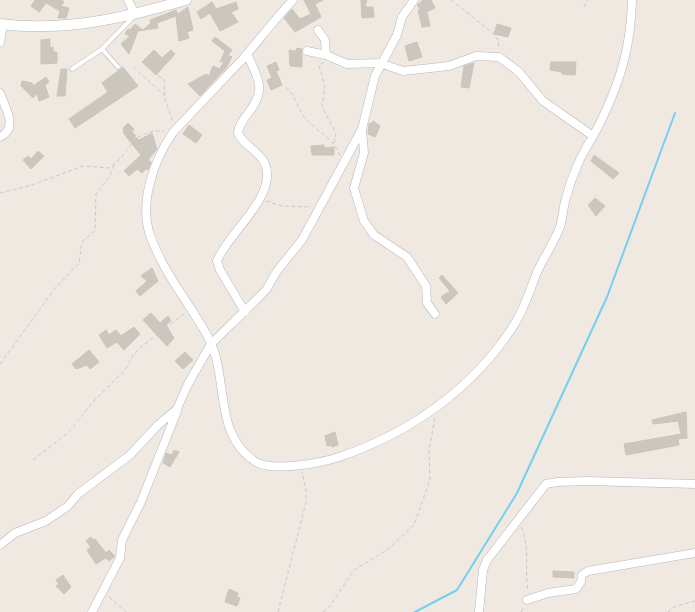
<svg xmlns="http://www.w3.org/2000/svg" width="695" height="612" viewBox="0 0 695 612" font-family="'Roboto Condensed',sans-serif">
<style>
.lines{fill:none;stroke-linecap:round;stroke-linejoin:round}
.stream{stroke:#75cff0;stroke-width:2}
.building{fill:#cbc7bf;stroke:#cbc5ba}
.lane-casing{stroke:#b4b7c1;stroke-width:5}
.street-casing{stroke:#b4b7c1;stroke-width:9}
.secondary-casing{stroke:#b4b7c1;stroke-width:11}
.path{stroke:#c9c9c9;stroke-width:1;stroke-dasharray:4 2.5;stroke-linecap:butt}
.lane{stroke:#fff;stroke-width:4}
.street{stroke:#fff;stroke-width:8}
.secondary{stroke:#fff;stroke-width:10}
</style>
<rect width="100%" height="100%" fill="#efe9e1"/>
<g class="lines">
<path class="stream" d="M415,612L457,590L517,493L607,297L675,113"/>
</g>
<path class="building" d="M35,0H61L64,2L61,6L69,8L66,18H58L60,11L46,3L39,12L31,6Z
M304,0H323L315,4L321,17L295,32L284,18L292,9L300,19L311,14Z
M361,0H367L365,7H373L374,17L362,18Z
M423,0H431L435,8L427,12L430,26L422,27L418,10H421L417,5Z
M212,2L216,9L236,2L238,9L231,12L238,22L220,31L210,13L201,19L197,12Z
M188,7L193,30L187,32L189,38L179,41L176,16L157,23L158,28L138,31L129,54L121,44L130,36L125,34L128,29L130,30L135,24L143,30L151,23L150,20L176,10L178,14Z
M497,24L511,28L508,37L494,34Z
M215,37L232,50L228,55L232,57L226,68L200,96L188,84L206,74L209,76L213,66L220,69L224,61L220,62L225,51L212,41Z
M50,39V48L53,47V52H57V63L41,64V40Z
M417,42L422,57L409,61L405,46Z
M297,48L302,49V67L290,66L289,50L296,51Z
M154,50L162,58L171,50L175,54L156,75L142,62Z
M276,62L279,70L276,71L282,85L271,90L267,80L272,78L267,66Z
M551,62H576L575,75L562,74V72L550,70Z
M474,63L469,88L461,87L464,66Z
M123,67L138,86L75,128L69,119L108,92L102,83Z
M61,69H67L65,96H57Z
M46,77L49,82L45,85L49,97L39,101L37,93L33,98L21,86L22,81L32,83L33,86Z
M373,121L380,126L375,137L368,134L369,123L371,124Z
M128,123L134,129L132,132L136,136L132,139L137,138L139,140L152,133L157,149L148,160L151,162L148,170L146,169L142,173L137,169L129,176L124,171L141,155L124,134L123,128Z
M189,125L202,135L196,143L183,134Z
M324,145V148L334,147V155H312L311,146Z
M38,151L44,156L31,169L23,160L28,156L31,159Z
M594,155L619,173L613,179L591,161Z
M595,198L605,206L596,216L588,205Z
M152,268L158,281L140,296L136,291L147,281L141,276Z
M442,275L458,293L446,304L441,297L450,291L439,278Z
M151,313L160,323L168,316L171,321L166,325L174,338L167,346L143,320Z
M134,327L140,334L124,350L117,342L107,348L99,335L106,330L109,335L116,330L121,336Z
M89,350L99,362L90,369L87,365L76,369L72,364Z
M185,352L193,360L183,369L175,361Z
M686,412L687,438L678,439L679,445L626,455L624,444L681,434L678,421L653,424L652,420Z
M335,432L338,445L332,447L331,445L327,446L325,436Z
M174,450L179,452L170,467L163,463L166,453L172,455Z
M91,537L93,540L95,539L106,553L109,550L115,556L109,561L106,558L96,564L87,550L91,547L86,541Z
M553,571L574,572V578L553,577Z
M63,575L71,587L64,594L56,586L59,584L56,580Z
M229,589L238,593L237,597L240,598L237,606L225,602Z"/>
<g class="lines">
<defs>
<path id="lane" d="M102,49L118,67
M72,69L102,49L134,16"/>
<path id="street" d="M128,0L135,14
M293,0C275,19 259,40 242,60C225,77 209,95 192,112C186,120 177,127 172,134C154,160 140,201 149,232C161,270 189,302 208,337C230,378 212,434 256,462C273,472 321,463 339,457C410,433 473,389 514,325C525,308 530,289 538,270C545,256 554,242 560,227C563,218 563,207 566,198C569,186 573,175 578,164C584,149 594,136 601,121C621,80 631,45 632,0
M318,30L325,40L326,55
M0,42L3,24
M307,51L326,55L347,64L380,63L403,71L449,66L476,56L499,57L519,72L543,101L593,136
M0,93C5,108 19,128 0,137
M362,129L364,153L354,188L364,221L374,235L407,257L426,286L427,303L435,314
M245,312L220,270L217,261C228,233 278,196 265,164C260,151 243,146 238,133C239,124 244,119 249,112C267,89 258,78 247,54
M0,545L15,533L46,521L68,506L78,494L130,455L158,425L177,409L188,384L211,344L266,290L277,271L302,240L362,129L375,76L397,35L402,17L414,0
M527,600L548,593L576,589L581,582L582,575L588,571L695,553
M92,612L120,558L122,540L141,502L177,411
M479,612L483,570L487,560L546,484L557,482L588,481L695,484"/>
<path id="secondary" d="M0,24C66,32 124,18 186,0"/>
</defs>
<use href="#lane" class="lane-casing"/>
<use href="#street" class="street-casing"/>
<use href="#secondary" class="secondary-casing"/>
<path class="path" d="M451,0L493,33L498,40L499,49
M584,7L587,0
M324,62L319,65L325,87L322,106L336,134L334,143
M133,67L164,95
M158,76L164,79L165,99L173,122
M286,87C296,96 297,108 305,118C317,132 334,138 340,156
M0,193L32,185L83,166L109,168L119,160L136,138L152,131H164
M266,201L282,206L311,207
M0,364L56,287L79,263L82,242L95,231L96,194L109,177L115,163
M33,460L69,432L91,404L125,370L133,355L141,347L185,313
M521,527C531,548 524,569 528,591
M109,597L126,612
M278,612L306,502V490L302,472
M323,612L330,606L354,570L387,550L414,525L430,480L429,451L435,417
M521,612L524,607
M668,612L674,607L695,601"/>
<use href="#lane" class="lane"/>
<use href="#street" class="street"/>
<use href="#secondary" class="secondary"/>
</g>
</svg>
